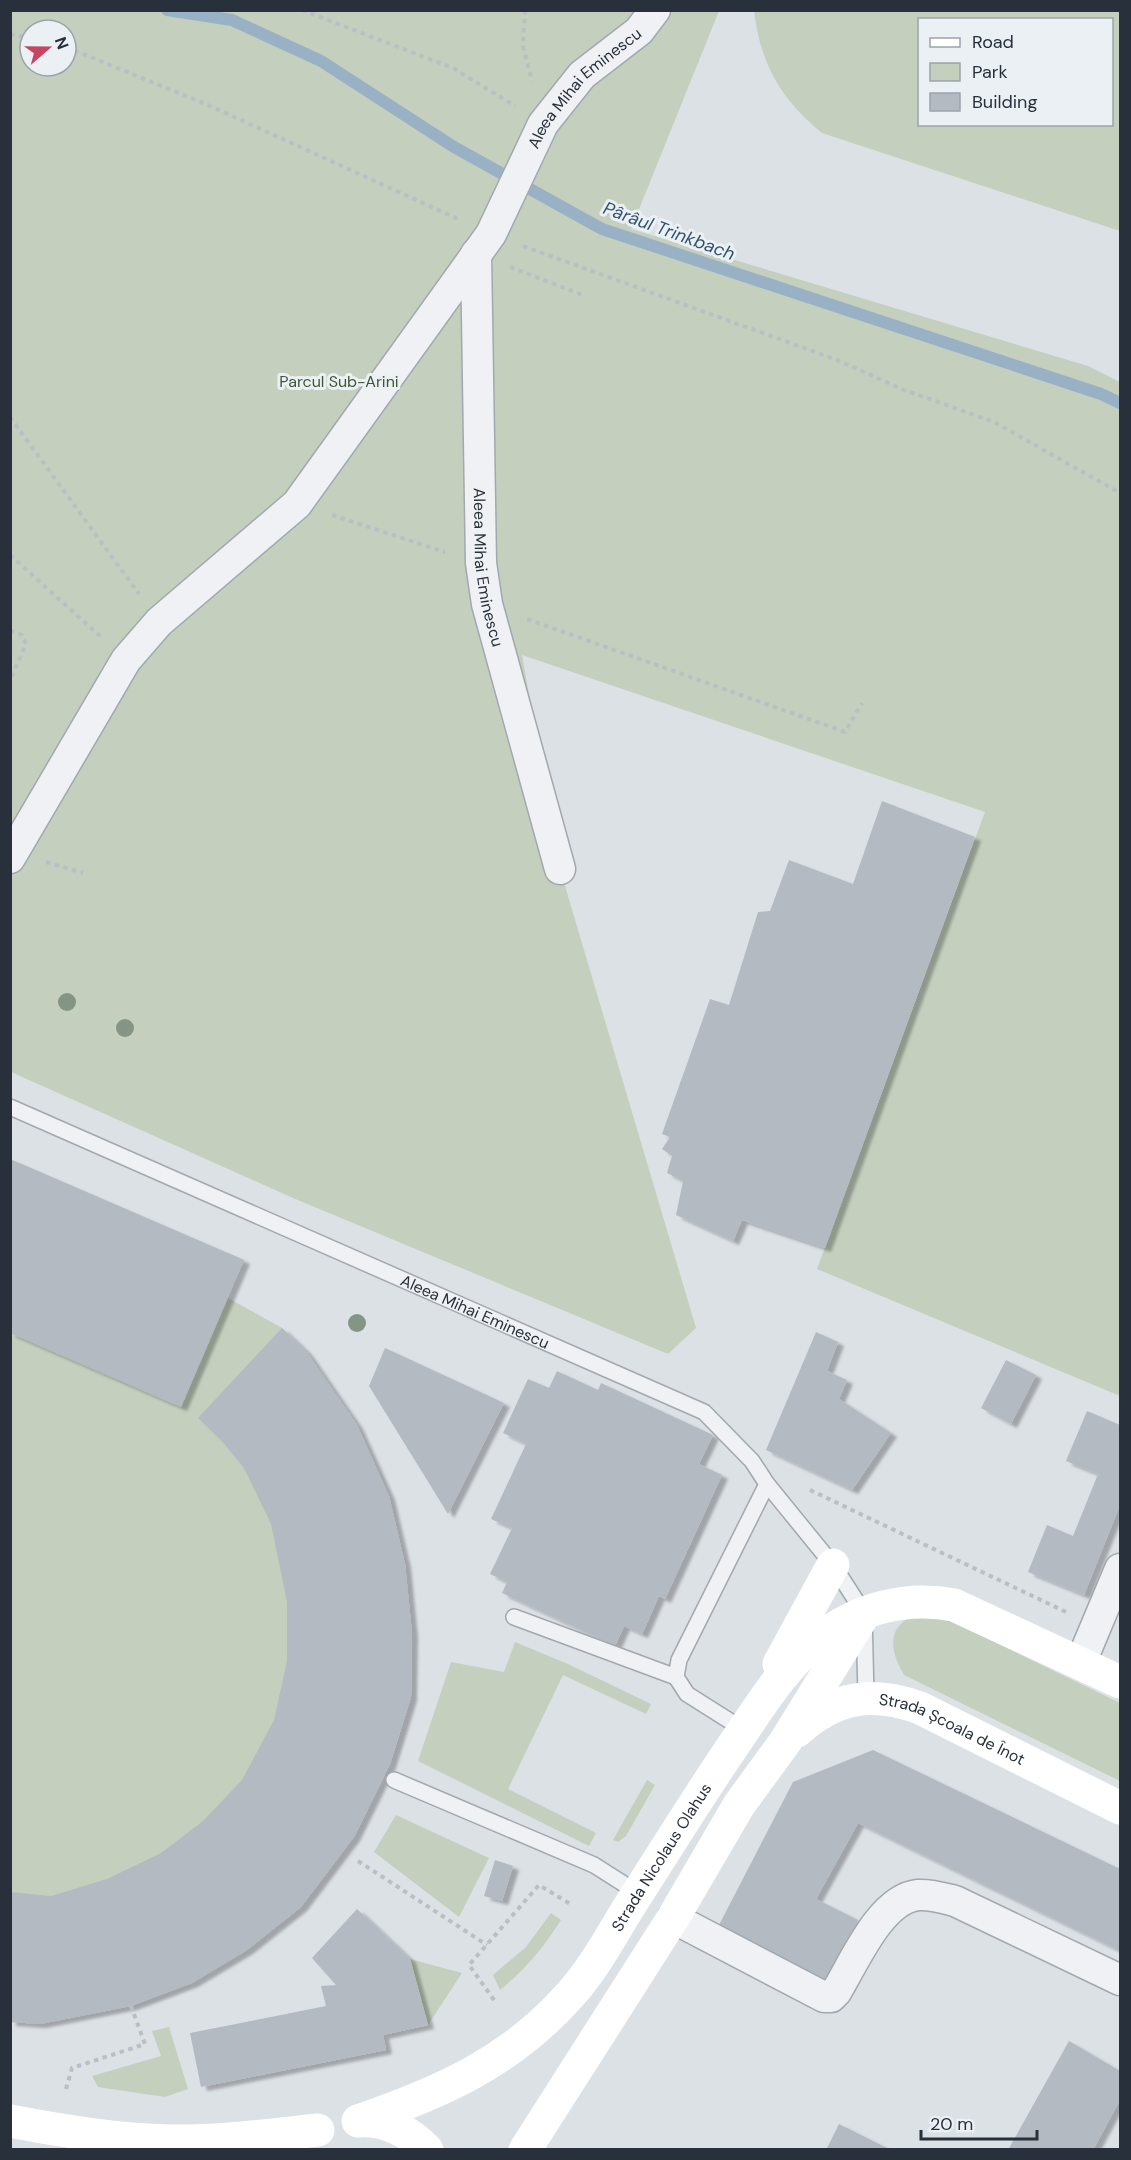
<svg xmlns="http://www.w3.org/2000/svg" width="1131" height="2160" viewBox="0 0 1131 2160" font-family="'DM Sans',sans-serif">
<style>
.green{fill:#c4cfbe;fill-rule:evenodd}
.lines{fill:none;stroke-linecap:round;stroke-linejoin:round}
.stream{stroke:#98b1c5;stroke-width:12}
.building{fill:#b4bac2;filter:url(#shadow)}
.lane-casing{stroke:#a2a8af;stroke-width:18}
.street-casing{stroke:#a2a8af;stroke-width:33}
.path{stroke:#bbbfc4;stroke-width:4;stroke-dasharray:4.5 4.5;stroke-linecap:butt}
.lane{stroke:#eff1f4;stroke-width:15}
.street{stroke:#eff1f4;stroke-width:30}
.secondary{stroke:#fff;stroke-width:33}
.tree{fill:#859585}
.labels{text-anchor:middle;stroke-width:6;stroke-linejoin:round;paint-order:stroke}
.street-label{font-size:16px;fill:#27303b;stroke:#ebf0f4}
.park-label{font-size:16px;fill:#3e5635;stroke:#ebf0f4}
.water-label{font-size:18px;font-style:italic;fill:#33526d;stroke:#ebf0f4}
</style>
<defs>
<filter id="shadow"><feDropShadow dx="6" dy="4" stdDeviation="1.5" flood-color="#0004"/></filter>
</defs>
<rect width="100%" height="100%" fill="#dce1e6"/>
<path class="green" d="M11,11H719L631,229L1088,366L1120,382V1396L817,1269L985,812L522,655L560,869L696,1328L668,1354L293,1198L11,1072ZM30,30H66V66H30Z
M754,11H1120V231L822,133C780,98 761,65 754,11ZM920,20H1112V124H920Z
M10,1159L244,1260L228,1298L282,1328L306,1351L357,1425L389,1496L405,1564L412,1633L354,1837L301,1907L247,1950L192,1983L131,2006L40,2024L10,2022Z
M931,1611L1120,1703V1781L904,1675C884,1641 891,1618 931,1611Z
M515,1642L568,1664L651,1704L646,1714L563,1675L508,1789L596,1833L589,1846L418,1761L451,1662L504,1672Z
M647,1780L655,1785L626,1836L618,1842L613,1840Z
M396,1815L489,1858L459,1917L374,1852Z
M551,1913L561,1920C544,1947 525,1970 500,1990L493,1975L526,1947Z
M410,1959L462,1973L428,2025Z
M169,2027L188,2089L165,2097L98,2087L92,2076L161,2056L152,2031Z"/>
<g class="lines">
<path class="stream" d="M167,10L232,20L321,61L454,147L602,229L1101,394L1120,403"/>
</g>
<path class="building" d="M882,801L975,837L825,1248L742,1220L733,1241L676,1215L683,1181L667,1173L672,1156L662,1149L670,1137L662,1134L710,999L729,1005L758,912L770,911L789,860L853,884Z
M10,1159L244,1260L181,1407L10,1333Z
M282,1328L306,1351L357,1425L389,1496L405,1564L412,1633L411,1697L390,1764L354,1837L301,1907L247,1950L192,1983L131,2006L40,2024L10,2022V1892L51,1896L107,1879L161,1853L203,1821L242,1780L274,1720L287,1661V1602L271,1524L244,1468L222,1441L198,1418Z
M816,1332L838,1342L827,1371L847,1380L839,1399L891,1433L852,1490L766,1450Z
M385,1348L504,1403L448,1514L369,1386Z
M1006,1360L1036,1375L1011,1424L981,1408Z
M557,1371L598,1390L601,1383L713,1435L699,1464L722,1475L665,1599L659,1596L642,1634L624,1626L615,1646L502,1593L507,1582L490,1574L512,1528L491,1519L526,1444L503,1433L528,1379L549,1388Z
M1087,1411L1120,1425V1505L1084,1595L1028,1572L1047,1525L1073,1536L1098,1474L1066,1461Z
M873,1750L1120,1869V1951L858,1823L816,1899L858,1920L826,1981L719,1925L793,1782Z
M495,1860L513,1866L502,1901L484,1896Z
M357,1909L410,1959L428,2025L383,2035L386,2050L201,2087L190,2033L326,2006L321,1986L336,1985L312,1958Z
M1069,2041L1120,2071V2100L1093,2150H1008Z
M839,2124L891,2150H826Z"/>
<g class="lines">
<defs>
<g id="lane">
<path id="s1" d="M10,1107L704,1412L752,1461L767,1484L833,1565L864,1613L866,1697"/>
<path d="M514,1617L676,1677"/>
<path d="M744,1730L687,1694L676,1677L679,1660L767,1484"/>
<path d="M394,1780L594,1865L638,1893"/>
</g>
<g id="street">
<path id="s2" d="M476,254L481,563L487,604L560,869"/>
<path id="s3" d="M10,858L126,660L159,622L297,504L491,234L543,124L582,75L639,31L655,10"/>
<path d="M1081,1662L1120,1569"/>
<path d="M673,1918L824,1997H831L836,1992C854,1963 880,1899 918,1895C931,1894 943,1898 955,1901L1120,1980"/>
</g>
</defs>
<use href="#lane" class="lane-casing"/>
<use href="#street" class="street-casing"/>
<path class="path" d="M302,10L453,68L515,106
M525,10L523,46L532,81
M10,34L30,38
M66,47L208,105L458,219
M523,246L837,360L904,390L994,422L1120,493
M510,267L585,296
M10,417L139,594
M332,515L445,552
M10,555L101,637
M527,619L845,732L862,703
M10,630L22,635L26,644L10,680
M46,862L83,873
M810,1490L1066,1612
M358,1861L487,1945
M494,2000L469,1965L539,1885L572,1905
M66,2089L72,2068L145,2044L131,2006"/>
<use href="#lane" class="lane"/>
<use href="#street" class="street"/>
<g class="secondary">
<path d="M779,1664L833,1565"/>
<path id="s4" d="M797,1731C836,1696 872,1691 920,1708L1120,1808"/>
<path id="s5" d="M361,2120C442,2092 510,2062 569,1996C594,1969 612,1934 632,1902C668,1846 703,1789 741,1734C763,1701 786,1665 818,1640C857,1608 906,1596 954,1605L1120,1682"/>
<path d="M10,2121C63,2131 117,2140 170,2141C220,2142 269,2135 318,2130"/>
<path d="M358,2121C384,2119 409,2131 427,2150"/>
<path d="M525,2150L673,1918L739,1805L785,1742L864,1614"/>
</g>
</g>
<g class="tree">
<circle cx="67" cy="1002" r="9"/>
<circle cx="125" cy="1028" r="9"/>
<circle cx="357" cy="1323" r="9"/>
</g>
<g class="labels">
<g class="street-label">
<text dy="6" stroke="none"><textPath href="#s3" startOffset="970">Aleea Mihai Eminescu</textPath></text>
<text dy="6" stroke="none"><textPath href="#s2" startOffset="314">Aleea Mihai Eminescu</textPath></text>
<text dy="6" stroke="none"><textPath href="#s1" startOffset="508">Aleea Mihai Eminescu</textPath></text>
<text dy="6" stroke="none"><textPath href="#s4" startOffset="170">Strada Școala de Înot</textPath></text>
<text dy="6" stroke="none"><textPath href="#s5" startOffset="412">Strada Nicolaus Olahus</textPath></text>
</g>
<g class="park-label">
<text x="339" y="387">Parcul Sub-Arini</text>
</g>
<g class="water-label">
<text transform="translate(669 231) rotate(20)" y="6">Pârâul Trinkbach</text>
</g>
</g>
<rect width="1131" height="2160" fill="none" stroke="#27303b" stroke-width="24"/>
<rect x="918" y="18" width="195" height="108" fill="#ebf0f4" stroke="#9da3aa" stroke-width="1.5"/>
<rect x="930" y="38" width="30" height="9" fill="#ffffff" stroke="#9da3aa" stroke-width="1.5"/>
<text x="972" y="48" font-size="18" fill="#27303b">Road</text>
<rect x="930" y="63" width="30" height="18" fill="#c4cfbe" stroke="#9da3aa" stroke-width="1.5"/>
<text x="972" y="78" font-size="18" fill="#27303b">Park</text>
<rect x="930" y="93" width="30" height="18" fill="#b4bac2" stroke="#9da3aa" stroke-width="1.5"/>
<text x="972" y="108" font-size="18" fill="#27303b">Building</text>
<g transform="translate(48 48) rotate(70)"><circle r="28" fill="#ebf0f4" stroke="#9da3aa" stroke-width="1.5"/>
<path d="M0-4.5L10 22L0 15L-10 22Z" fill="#c74563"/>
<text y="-9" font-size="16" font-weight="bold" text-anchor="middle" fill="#27303b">N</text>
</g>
<path d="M921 2130v9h116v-9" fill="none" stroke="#27303b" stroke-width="3"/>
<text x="930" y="2130" font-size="18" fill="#27303b" stroke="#ebf0f4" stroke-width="4.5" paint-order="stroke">20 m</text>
</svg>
